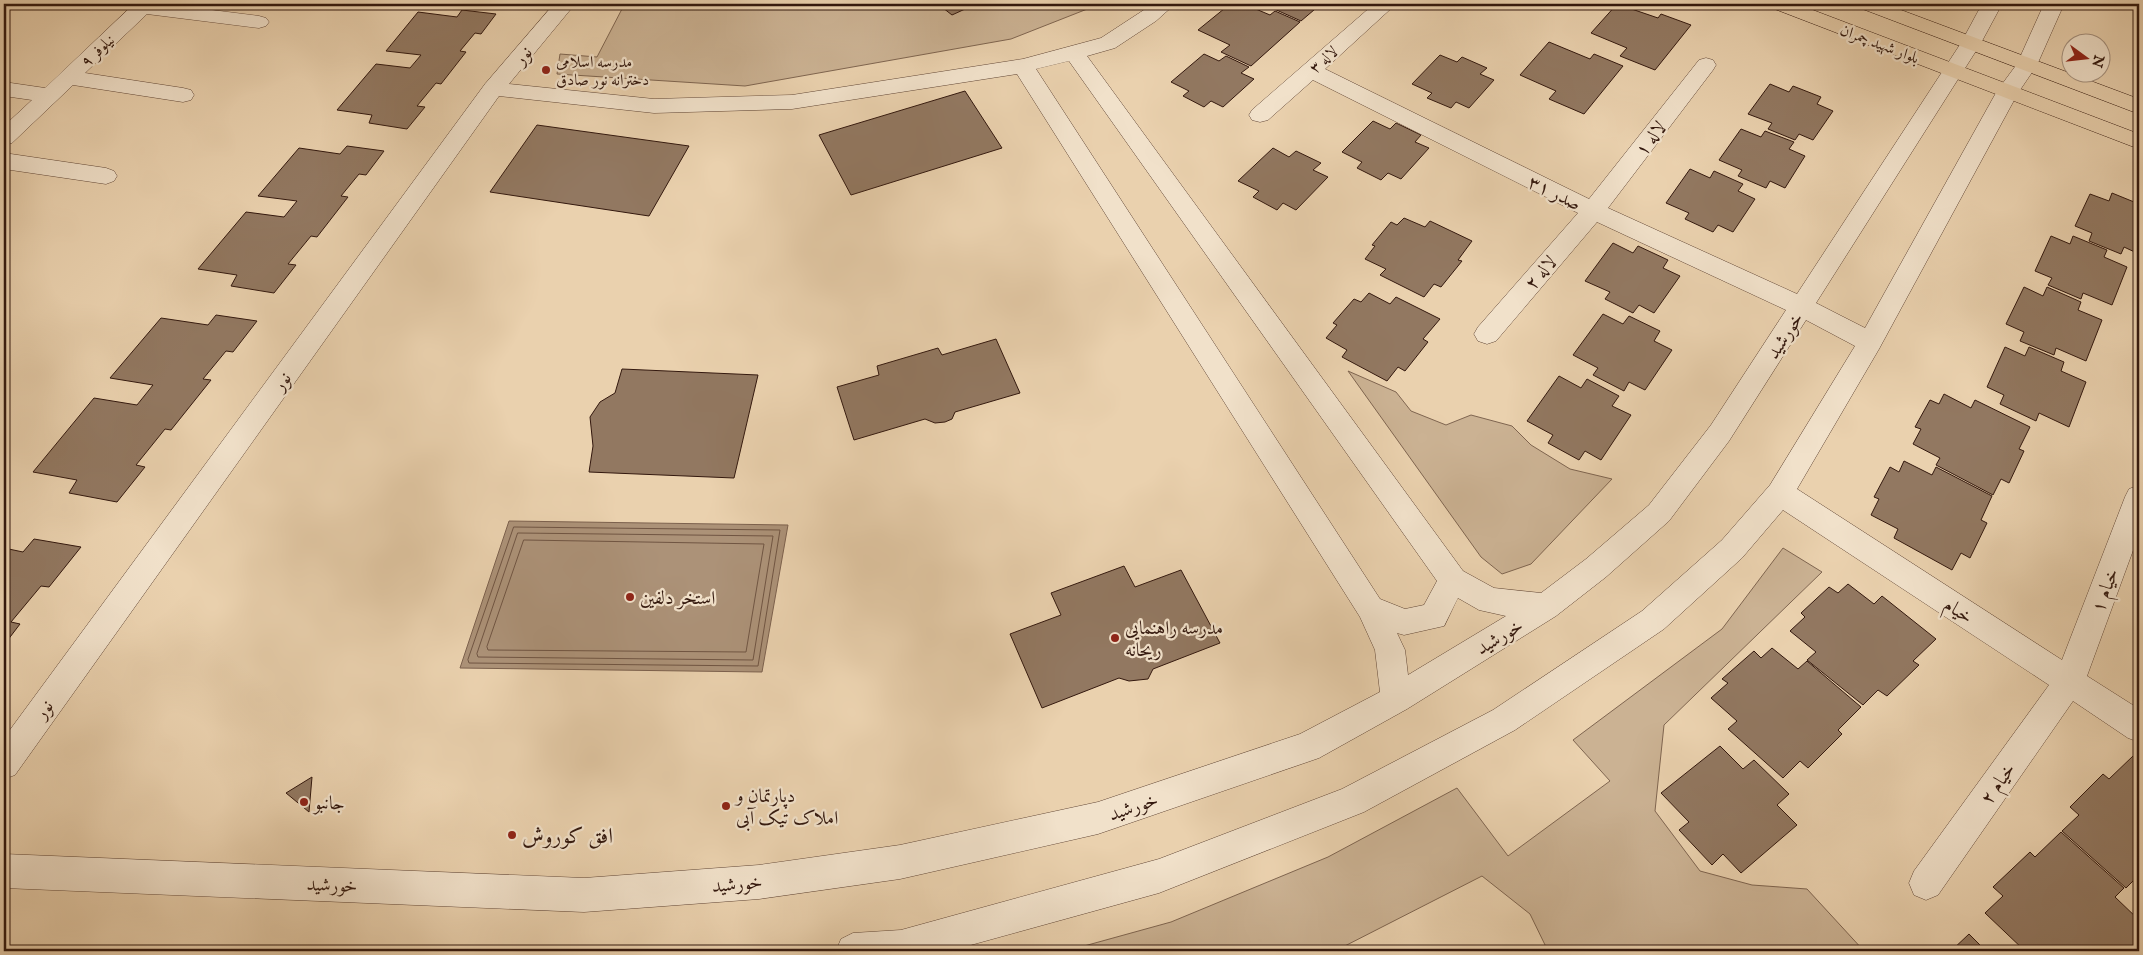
<svg xmlns="http://www.w3.org/2000/svg" width="2143" height="955" viewBox="0 0 2143 955" font-family="'IM FELL English',Amiri,serif">
<style>
.green{fill:#cbb293;stroke:#7f6550}
.water{fill:#ac9278;stroke:#7c614e}
.lines{fill:none;stroke-linecap:round;stroke-linejoin:round}
.shore{stroke:#705543;stroke-width:1}
.building{fill:#927861;stroke:#33180e}
.minor-casing{stroke:#614636;stroke-width:1}
.major-casing{stroke:#33180e;stroke-width:1}
.minor{fill:#f1e1ca;fill-rule:evenodd}
.major{fill:#ead1ae;fill-rule:evenodd}
.poi-dot{fill:#8f2418;stroke:#f1e1ca;stroke-width:2}
.labels{text-anchor:middle;stroke-width:4.5;stroke-linejoin:round;paint-order:stroke}
.far-street-label{font-size:16px;fill:#33180e;stroke:#f1e1ca}
.far-poi-label{font-size:16px;fill:#33180e;stroke:#f1e1ca;text-anchor:start}
.street-label{font-size:19px;fill:#33180e;stroke:#f1e1ca}
.poi-label{font-size:19px;fill:#33180e;stroke:#f1e1ca;text-anchor:start}
.near-poi-label{font-size:22px;fill:#33180e;stroke:#f1e1ca;text-anchor:start}
</style>
<rect width="100%" height="100%" fill="#ead1ae"/>
<filter id="stains"><feTurbulence type="fractalNoise" baseFrequency=".004" numOctaves="4"/><feColorMatrix values="0 0 0 0 .2 0 0 0 0 .09 0 0 0 0 .02 0 0 0 .5 -.17"/></filter>
<radialGradient id="worn" r=".72"><stop offset=".6" stop-color="#630" stop-opacity="0"/><stop offset="1" stop-color="#630" stop-opacity=".3"/></radialGradient>
<path class="green" d="M619,4H1100L1011,39L745,86L557,74L560,54L597,57L623,7Z
M1348,371L1396,392L1411,411L1446,425L1471,415L1512,426L1531,445L1570,469L1612,479L1531,564L1502,574L1481,557Z
M1783,548L1822,572L1664,725L1655,811L1700,871L1752,885L1807,889L1864,951H1548L1530,914L1482,876L1335,951H1066L1171,922L1328,857L1457,788L1508,856L1610,781L1573,740L1722,629Z"/>
<path class="water" d="M509,521L788,525L762,672L460,668Z"/>
<g class="lines">
<path class="shore" d="M514,527L780,530L758,666L469,663L468,660Z
M518,533L773,536L753,660L478,657L477,654Z
M524,540L764,544L746,652L488,650L487,647Z"/>
</g>
<path class="building" d="M938,4H976L952,15Z
M1230,4H1244L1270,15L1275,11L1300,22L1251,66L1221,52L1230,45L1198,30Z
M1276,4H1321L1301,21L1272,8Z
M1617,4L1658,18L1661,14L1691,25L1655,70L1620,56L1627,48L1591,33Z
M462,10L496,14L481,34L475,33L460,51L466,52L441,84L436,83L417,106L425,107L407,129L369,123L372,115L337,110L376,64L410,68L421,55L386,51L418,12L457,17Z
M1549,42L1590,59L1594,54L1623,66L1584,114L1549,99L1556,91L1520,75Z
M1204,54L1219,61L1226,56L1249,67L1241,73L1254,79L1223,107L1211,101L1204,107L1183,96L1189,91L1171,82Z
M1440,55L1457,62L1462,57L1487,68L1480,74L1494,80L1469,108L1456,102L1451,108L1427,98L1432,93L1412,84Z
M1770,84L1789,92L1793,86L1821,97L1817,104L1833,111L1813,140L1799,134L1795,140L1768,129L1772,123L1748,114Z
M965,91L1002,148L851,195L819,135Z
M1373,121L1390,129L1396,123L1421,135L1415,142L1429,148L1401,179L1388,173L1381,180L1357,168L1362,162L1342,152Z
M537,125L689,146L649,216L490,192Z
M1741,129L1761,137L1765,131L1794,142L1789,149L1805,156L1785,188L1770,181L1766,188L1738,176L1742,170L1719,160Z
M347,146L384,151L366,175L359,174L341,196L348,197L317,237L311,236L288,264L296,265L274,293L231,286L237,275L198,269L246,212L284,217L297,201L258,196L299,148L340,154Z
M1273,148L1289,157L1296,151L1321,163L1313,170L1328,177L1296,210L1283,203L1277,210L1253,197L1259,191L1238,181Z
M1690,169L1710,178L1714,171L1743,184L1738,191L1755,199L1733,232L1718,225L1713,232L1685,219L1689,213L1666,203Z
M2112,193L2139,204V254L2124,247L2121,254L2089,241L2092,233L2075,226L2090,194L2109,201Z
M1404,218L1425,227L1430,221L1472,241L1458,260L1462,261L1441,287L1434,284L1424,297L1380,275L1386,269L1365,259L1375,246L1372,245L1391,222L1397,225Z
M2051,236L2070,244L2073,236L2107,250L2104,257L2127,267L2112,305L2083,293L2081,299L2048,285L2052,278L2035,271Z
M1613,243L1633,253L1638,246L1668,260L1663,268L1680,276L1654,313L1639,305L1633,313L1605,299L1610,292L1585,281Z
M2024,287L2043,296L2047,287L2081,302L2078,310L2102,320L2086,361L2056,348L2054,355L2020,341L2024,332L2006,324Z
M1369,293L1390,304L1396,297L1440,319L1423,339L1428,342L1405,371L1398,367L1387,381L1342,357L1347,350L1326,338L1337,325L1333,323L1354,299L1361,302Z
M1603,314L1623,324L1629,316L1660,331L1654,341L1672,350L1645,390L1629,382L1624,391L1593,375L1598,368L1573,355Z
M216,315L257,321L233,352L226,351L203,379L211,380L171,430L165,429L136,465L145,467L117,502L69,493L77,480L33,472L94,398L137,405L153,385L110,378L161,318L208,325Z
M996,339L1020,393L955,412L952,419L945,422L935,423L925,419L854,440L837,387L879,375L877,366L938,348L942,355Z
M2005,347L2025,356L2029,347L2064,362L2061,371L2086,382L2069,427L2039,413L2036,421L2000,404L2004,395L1987,387Z
M622,369L758,375L734,478L589,472L593,446L590,417L600,402L615,393Z
M1559,376L1581,388L1587,379L1619,396L1612,406L1631,415L1601,460L1585,451L1579,460L1548,443L1553,435L1527,421Z
M1944,394L1971,408L1975,400L2030,427L2019,449L2024,451L2009,483L2001,479L1993,495L1936,465L1940,458L1913,444L1921,429L1915,427L1930,400L1939,404Z
M1904,461L1932,475L1936,467L1992,496L1981,520L1987,523L1970,558L1961,553L1952,570L1894,538L1898,529L1871,515L1879,499L1874,497L1890,467L1899,472Z
M34,539L81,547L49,587L41,586L11,622L20,624L4,645V548L23,552Z
M1124,566L1135,587L1181,570L1220,643L1153,669L1148,679L1129,681L1119,678L1042,708L1010,634L1061,615L1051,593Z
M1848,584L1874,604L1882,596L1936,639L1913,661L1919,665L1887,696L1878,690L1863,705L1807,660L1816,652L1790,631L1805,617L1801,613L1829,587L1838,593Z
M1772,648L1798,669L1807,661L1861,707L1838,730L1842,734L1808,768L1800,761L1783,778L1728,729L1737,721L1711,698L1728,683L1722,679L1754,651L1761,658Z
M1720,746L1743,769L1754,760L1789,794L1777,805L1797,825L1741,873L1723,854L1712,865L1679,830L1689,822L1661,793Z
M2133,756L2139,761V882L2135,879L2126,888L2062,831L2079,815L2070,807L2103,774L2109,779Z
M312,777L309,812L286,793Z
M2061,832L2124,888L2115,897L2139,920V936L2136,939L2139,942V951H2025L1985,913L2003,896L1993,887L2030,852L2035,857Z
M1969,934L1986,951H1951Z"/>
<g class="lines">
<defs>
<path id="minor" d="M134,4H164L259,16L266,18L269,22L266,26L259,28L147,14L85,73L183,88L191,90L194,95L191,100L183,102L73,85L12,143L4,145V126L32,100L4,96V82L45,88Z
M554,4H575L509,84L654,99L792,95L1023,59L1101,38L1153,4H1175L1156,21L1115,48L1087,56L1463,571L1494,588L1541,593L1586,559L1649,505L1711,425L1786,310L1597,222L1496,341L1487,344L1478,341L1474,334L1478,327L1578,213L1313,80L1268,120L1260,122L1252,120L1249,115L1252,110L1374,4H1396L1325,69L1589,199L1699,60L1706,58L1713,60L1716,65L1713,70L1608,208L1797,294L1961,43L1982,4H2002L1981,43L1816,303L1865,328L1997,91L2017,64L2044,4H2064L2037,65L2018,93L1879,349L1797,489L2062,660L2125,497L2129,489L2139,485V534L2087,676L2139,709V742L2128,738L2073,701L1938,895L1926,900L1914,895L1909,883L1914,871L2049,685L1783,510L1742,558L1664,629L1515,730L1364,812L1159,893L949,951H836L841,939L853,933L901,930L1159,859L1342,789L1493,710L1642,611L1722,540L1770,485L1855,346L1806,320L1729,441L1669,521L1606,577L1556,616L1407,709L1319,758L1098,834L900,879L759,899L584,912L4,888V854L584,878L759,865L900,845L1098,802L1300,734L1380,692L1375,650L1360,617L1017,74L792,109L654,113L499,96L15,775L4,779V738L485,84ZM1069,61L1437,581L1424,605L1405,609L1380,599L1036,69ZM1458,598L1479,610L1506,616L1408,675L1405,650L1397,633L1404,635L1444,626Z
M4,153L106,168L114,171L117,176L114,181L106,184L4,169Z"/>
<path id="major" d="M1769,4H1797L2139,134V149L1772,8Z
M1857,4H1885L2139,99V114L1860,8Z"/>
</defs>
<use href="#minor" class="minor-casing"/>
<use href="#major" class="major-casing"/>
<use href="#minor" class="minor"/>
<use href="#major" class="major"/>
</g>
<g class="poi-dot">
<circle cx="546" cy="70" r="5"/>
<circle cx="630" cy="597" r="5"/>
<circle cx="1115" cy="638" r="5"/>
<circle cx="304" cy="802" r="5"/>
<circle cx="726" cy="806" r="5"/>
<circle cx="512" cy="835" r="5"/>
</g>
<g class="labels">
<g class="far-street-label">
<text transform="translate(1880 43) rotate(21)" y="6">بلوار شهید چمران</text>
<text transform="translate(97 50) rotate(-43)" y="6">نیلوفر ۹</text>
<text transform="translate(1323 59) rotate(-41)" y="6">لاله ۳</text>
</g>
<g class="far-poi-label">
<text x="556" y="67">مدرسه اسلامی<tspan x="556" dy="18">دخترانه نور صادق</tspan></text>
</g>
<g class="street-label">
<text transform="translate(522 55) rotate(-50)" y="7">نور</text>
<text transform="translate(1650 138) rotate(-52)" y="7">لاله ۱</text>
<text transform="translate(1555 192) rotate(26)" y="7">صدر ۳۱</text>
<text transform="translate(1540 272) rotate(-49)" y="7">لاله ۲</text>
<text transform="translate(1784 335) rotate(-57)" y="7">خورشید</text>
<text transform="translate(281 381) rotate(-54)" y="7">نور</text>
<text transform="translate(2104 590) rotate(-69)" y="7">خیام ۱</text>
<text transform="translate(1959 610) rotate(33)" y="7">خیام</text>
<text transform="translate(1499 636) rotate(-31)" y="7">خورشید</text>
<text transform="translate(43 709) rotate(-54)" y="7">نور</text>
<text transform="translate(1997 783) rotate(-55)" y="7">خیام ۲</text>
<text transform="translate(1133 806) rotate(-19)" y="7">خورشید</text>
<text transform="translate(737 883) rotate(-5)" y="7">خورشید</text>
<text transform="translate(332 884) rotate(2)" y="7">خورشید</text>
</g>
<g class="poi-label">
<text x="640" y="604">استخر دلفین</text>
<text x="1125" y="634">مدرسه راهنمایی<tspan x="1125" dy="22">ریحانه</tspan></text>
<text x="736" y="802">دپارتمان و<tspan x="736" dy="22">املاک تیک آبی</tspan></text>
<text x="314" y="809">جانبو</text>
</g>
<g class="near-poi-label">
<text x="522" y="843">افق کوروش</text>
</g>
</g>
<rect width="2143" height="955" fill="none" stroke="#ead1ae" stroke-width="20"/>
<rect x="5" y="5" width="2133" height="945" fill="none" stroke="#33180e" stroke-width="2.5"/>
<rect x="10" y="10" width="2123" height="935" fill="none" stroke="#33180e"/>
<g transform="translate(2086 58) rotate(105)"><circle r="24" fill="#f1e1ca" stroke="#a5917f"/>
<path d="M0-4L9 19L0 12L-9 19Z" fill="#8f2418"/>
<text y="-8" font-size="14" font-weight="bold" text-anchor="middle" fill="#33180e">N</text>
</g>
<rect width="100%" height="100%" filter="url(#stains)"/>
<rect width="100%" height="100%" fill="url(#worn)"/>
</svg>
